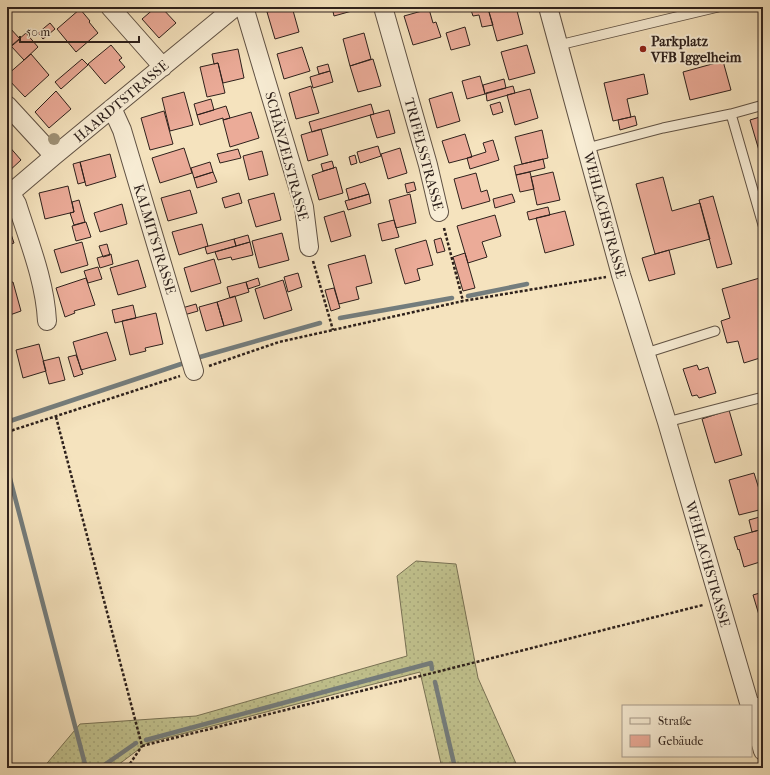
<svg xmlns="http://www.w3.org/2000/svg" width="770" height="775" viewBox="0 0 770 775" font-family="'IM FELL French Canon',serif">
<style>
.grass{fill:url(#grass-dots);stroke:#787255}
.lines{fill:none;stroke-linecap:round;stroke-linejoin:round}
.stream{stroke:#747d7d;stroke-width:4.5}
.building{fill:#ebab98;stroke:#2e211c}
.lane-casing{stroke:#605244;stroke-width:11}
.street-casing{stroke:#605244;stroke-width:20}
.path{stroke:#2e211c;stroke-width:2.5;stroke-dasharray:3 2;stroke-linecap:butt}
.lane{stroke:#f8edd5;stroke-width:9}
.street{stroke:#f8edd5;stroke-width:18}
.tree{fill:#a09378}
.poi-dot{fill:#8f2418;stroke:#f8edd5;stroke-width:1.5}
.labels{text-anchor:middle;stroke-width:4;stroke-linejoin:round;paint-order:stroke}
.poi-label{font-size:14px;font-weight:bold;fill:#2e211c;stroke:#f8edd5;text-anchor:start}
.street-label{font-size:14px;fill:#2e211c;stroke:#f8edd5}
</style>
<defs>
<pattern id="grass-dots" width="8" height="8" patternUnits="userSpaceOnUse"><rect width="8" height="8" fill="#c1c28e"/><path d="M2 2h.1M6 6h.1" fill="none" stroke="#a6a67a" stroke-width="1.8" stroke-linecap="round"/></pattern>
</defs>
<rect width="100%" height="100%" fill="#f5e3be"/>
<filter id="stains"><feTurbulence type="fractalNoise" baseFrequency=".005" numOctaves="4"/><feColorMatrix values="0 0 0 0 .2 0 0 0 0 .09 0 0 0 0 .02 0 0 0 .5 -.17"/></filter>
<radialGradient id="worn" r=".72"><stop offset=".6" stop-color="#630" stop-opacity="0"/><stop offset="1" stop-color="#630" stop-opacity=".3"/></radialGradient>
<path class="grass" d="M416,561L456,564L478,678L518,768H442L420,672L147,743L114,768H43L80,724L196,716L407,656L397,576Z"/>
<g class="lines">
<path class="stream" d="M468,296L527,284
M340,318L452,298
M200,357L320,323
M7,422L181,364
M7,467L86,768
M435,682L455,768
M146,740L431,663L432,669
M100,768L136,743"/>
</g>
<path class="building" d="M156,7H161L176,23L159,38L142,19Z
M285,7H292L299,32L275,39L267,12Z
M332,7H358L359,9L334,16Z
M470,7H494L495,10L489,12L493,25L482,27L479,15L473,16Z
M507,7H516L523,34L497,41L489,12Z
M80,9L90,21L89,22L98,33L76,52L57,29Z
M429,9L433,23L436,22L441,37L413,45L404,16Z
M7,21L11,26L9,27L20,39L7,50Z
M50,23L55,29L43,39L38,33Z
M465,27L470,45L451,50L446,33Z
M26,33L38,47L24,60L11,46Z
M364,33L371,59L350,66L343,39Z
M111,45L122,58L119,60L125,67L105,84L88,64Z
M527,45L535,73L509,80L501,52Z
M302,47L310,71L284,79L277,54Z
M238,49L244,78L223,83L218,63L214,64L212,54Z
M31,54L49,75L25,97L7,78V75Z
M82,59L88,65L61,89L55,82Z
M373,59L381,86L358,92L350,66Z
M723,61L731,90L690,100L683,72Z
M218,63L225,93L207,97L200,67Z
M328,64L330,71L319,74L317,67Z
M330,71L333,82L313,88L310,77Z
M644,74L648,94L627,99L631,117L613,121L604,83Z
M480,76L485,94L467,99L462,81Z
M504,79L506,88L485,94L483,85Z
M311,86L319,113L296,119L289,93Z
M513,86L515,93L487,101L486,93Z
M530,89L538,118L515,125L507,95Z
M56,91L71,109L49,128L35,112Z
M184,92L193,125L170,131L162,98Z
M452,92L460,121L437,128L429,99Z
M211,99L214,110L197,115L194,104Z
M500,102L503,112L493,115L490,105Z
M371,104L374,114L312,132L309,122Z
M226,106L230,118L223,120V118L200,125L197,115Z
M389,110L395,133L377,138L370,115Z
M164,111L173,144L150,150L141,118Z
M251,112L259,138L230,147L223,120Z
M635,116L637,125L620,130L618,120Z
M763,116V164L750,120Z
M321,129L328,155L308,161L301,135Z
M542,130L548,158L522,164L515,137Z
M465,134L472,157L449,163L442,141Z
M493,140L499,160L470,169L467,158L486,152L483,143Z
M7,144L21,160L7,173Z
M378,146L381,156L360,163L357,152Z
M184,148L192,173L160,183L152,158Z
M400,148L407,173L388,179L381,154Z
M238,149L241,158L220,163L217,154Z
M262,151L268,175L249,180L243,156Z
M110,154L116,177L86,186L80,162Z
M355,155L357,163L351,165L349,157Z
M543,159L545,168L516,175L514,166Z
M332,161L334,168L323,171L321,164Z
M80,162L85,182L78,184L73,164Z
M210,162L213,172L194,178L191,168Z
M336,167L343,193L319,200L312,175Z
M213,172L217,182L197,188L194,178Z
M530,172L534,189L520,192L516,175Z
M553,172L560,200L537,205L531,177Z
M476,173L481,192L487,190L490,201L462,209L454,179Z
M663,177L672,211L700,203L710,239L655,254L636,184Z
M414,182L416,190L407,193L405,184Z
M365,183L369,194L349,200L346,189Z
M68,186L74,212L45,219L39,193Z
M190,190L197,213L168,221L161,198Z
M239,193L242,203L225,208L222,198Z
M274,193L281,220L256,227L248,200Z
M369,194L371,203L348,210L345,201Z
M410,194L416,223L396,228L389,200Z
M512,194L515,202L495,208L493,199Z
M713,196L732,264L717,268L699,200Z
M79,200L85,222L74,225L70,213L74,212L72,202Z
M122,204L127,224L100,232L94,213Z
M548,207L550,215L529,220L527,212Z
M344,211L351,236L331,242L324,217Z
M565,211L574,245L545,253L536,218Z
M495,215L501,236L482,242L487,257L468,263L457,226Z
M394,220L399,237L382,241L378,224Z
M86,222L91,237L76,241L72,226Z
M202,224L208,246L179,255L172,232Z
M10,231L14,243L9,245L7,232Z
M282,233L289,260L259,268L252,241Z
M248,235L250,242L236,246L234,239Z
M441,238L445,251L437,253L434,240Z
M234,239L236,246L207,254L205,247Z
M426,240L433,265L417,269L420,280L405,284L395,249Z
M82,242L88,265L61,273L54,250Z
M250,242L253,255L232,260L231,257L218,260L215,252Z
M107,244L110,255L103,257L99,246Z
M669,250L675,274L649,281L642,258Z
M465,253L475,288L463,291L453,257Z
M111,254L113,264L100,268L97,258Z
M365,255L372,283L356,287L359,299L339,304L328,265Z
M214,259L221,283L191,292L184,268Z
M138,260L146,287L118,295L110,268Z
M98,267L102,279L88,283L84,271Z
M298,273L302,287L288,292L284,277Z
M763,277V357L744,363L738,341L727,343L721,321L730,318L722,289Z
M86,278L95,305L74,311L75,313L65,317L56,288Z
M258,278L260,285L248,289L246,282Z
M283,280L292,310L264,319L255,289Z
M13,282L21,311L7,316V283Z
M246,282L249,292L230,298L227,287Z
M334,288L340,308L331,311L325,290Z
M235,296L242,321L224,326L217,302Z
M217,302L224,326L206,331L199,307Z
M196,304L198,311L184,315L182,308Z
M133,305L136,318L115,323L112,310Z
M156,313L163,344L145,348L146,351L130,355L122,321Z
M107,332L116,360L81,370L73,342Z
M39,344L46,371L23,378L16,350Z
M76,355L83,374L74,377L68,357Z
M59,357L65,380L49,384L43,361Z
M697,365L699,370L708,367L716,393L699,398L697,395L692,396L683,369Z
M729,410L742,455L715,463L702,419Z
M754,473L759,489L763,488V509L739,515L729,480Z
M763,516V529L752,532L749,520Z
M763,529V561L744,567L739,549L738,550L734,537Z
M763,592V613L759,615L753,595Z"/>
<g class="lines">
<defs>
<path id="lane" d="M559,45L718,7
M731,114L763,225
M587,148L663,128L731,114L763,105
M646,353L715,331
M667,422L763,397
M750,705L763,701"/>
<path id="street" d="M110,7L163,67
M244,7L304,207L309,247
M383,7L428,165L439,212
M548,7L621,275L667,422L750,706
M7,105L54,156
M112,108L122,130L194,371
M11,194L17,204C29,242 45,281 47,321
M7,196L54,156L235,7
M751,709L763,751"/>
</defs>
<use href="#lane" class="lane-casing"/>
<use href="#street" class="street-casing"/>
<path class="path" d="M444,228L463,301
M313,261L333,330
M209,366L279,342L333,330L463,301L606,277
M56,417L142,746L703,605
M7,432L180,376
M127,768L142,746"/>
<use href="#lane" class="lane"/>
<use href="#street" class="street"/>
</g>
<circle class="tree" cx="54" cy="139" r="6"/>
<circle class="poi-dot" cx="643" cy="49" r="4"/>
<g class="labels">
<g class="poi-label">
<text x="651" y="46">Parkplatz<tspan x="651" dy="16">VFB Iggelheim</tspan></text>
</g>
<g class="street-label">
<text transform="translate(121 101) rotate(-40)" y="5">HAARDTSTRASSE</text>
<text transform="translate(424 154) rotate(75)" y="5">TRIFELSSTRASSE</text>
<text transform="translate(287 156) rotate(75)" y="5">SCHÄNZELSTRASSE</text>
<text transform="translate(605 215) rotate(75)" y="5">WEHLACHSTRASSE</text>
<text transform="translate(155 239) rotate(73)" y="5">KALMITSTRASSE</text>
<text transform="translate(708 564) rotate(74)" y="5">WEHLACHSTRASSE</text>
</g>
</g>
<rect width="770" height="775" fill="none" stroke="#f5e3be" stroke-width="24"/>
<rect x="8" y="8" width="754" height="759" fill="none" stroke="#2e211c" stroke-width="2"/>
<rect x="12" y="12" width="746" height="751" fill="none" stroke="#2e211c"/>
<rect x="622" y="705" width="130" height="52" fill="#f8edd5" stroke="#a79b8b"/>
<rect x="630" y="718" width="20" height="6" fill="#f8edd5" stroke="#a79b8b"/>
<text x="658" y="725" font-size="12" fill="#2e211c">Straße</text>
<rect x="630" y="735" width="20" height="12" fill="#ebab98" stroke="#a79b8b"/>
<text x="658" y="745" font-size="12" fill="#2e211c">Gebäude</text>
<path d="M20 36v6h119v-6" fill="none" stroke="#2e211c" stroke-width="2"/>
<text x="26" y="36" font-size="12" fill="#2e211c" stroke="#f8edd5" stroke-width="3" paint-order="stroke">50 m</text>
<rect width="100%" height="100%" filter="url(#stains)"/>
<rect width="100%" height="100%" fill="url(#worn)"/>
</svg>
